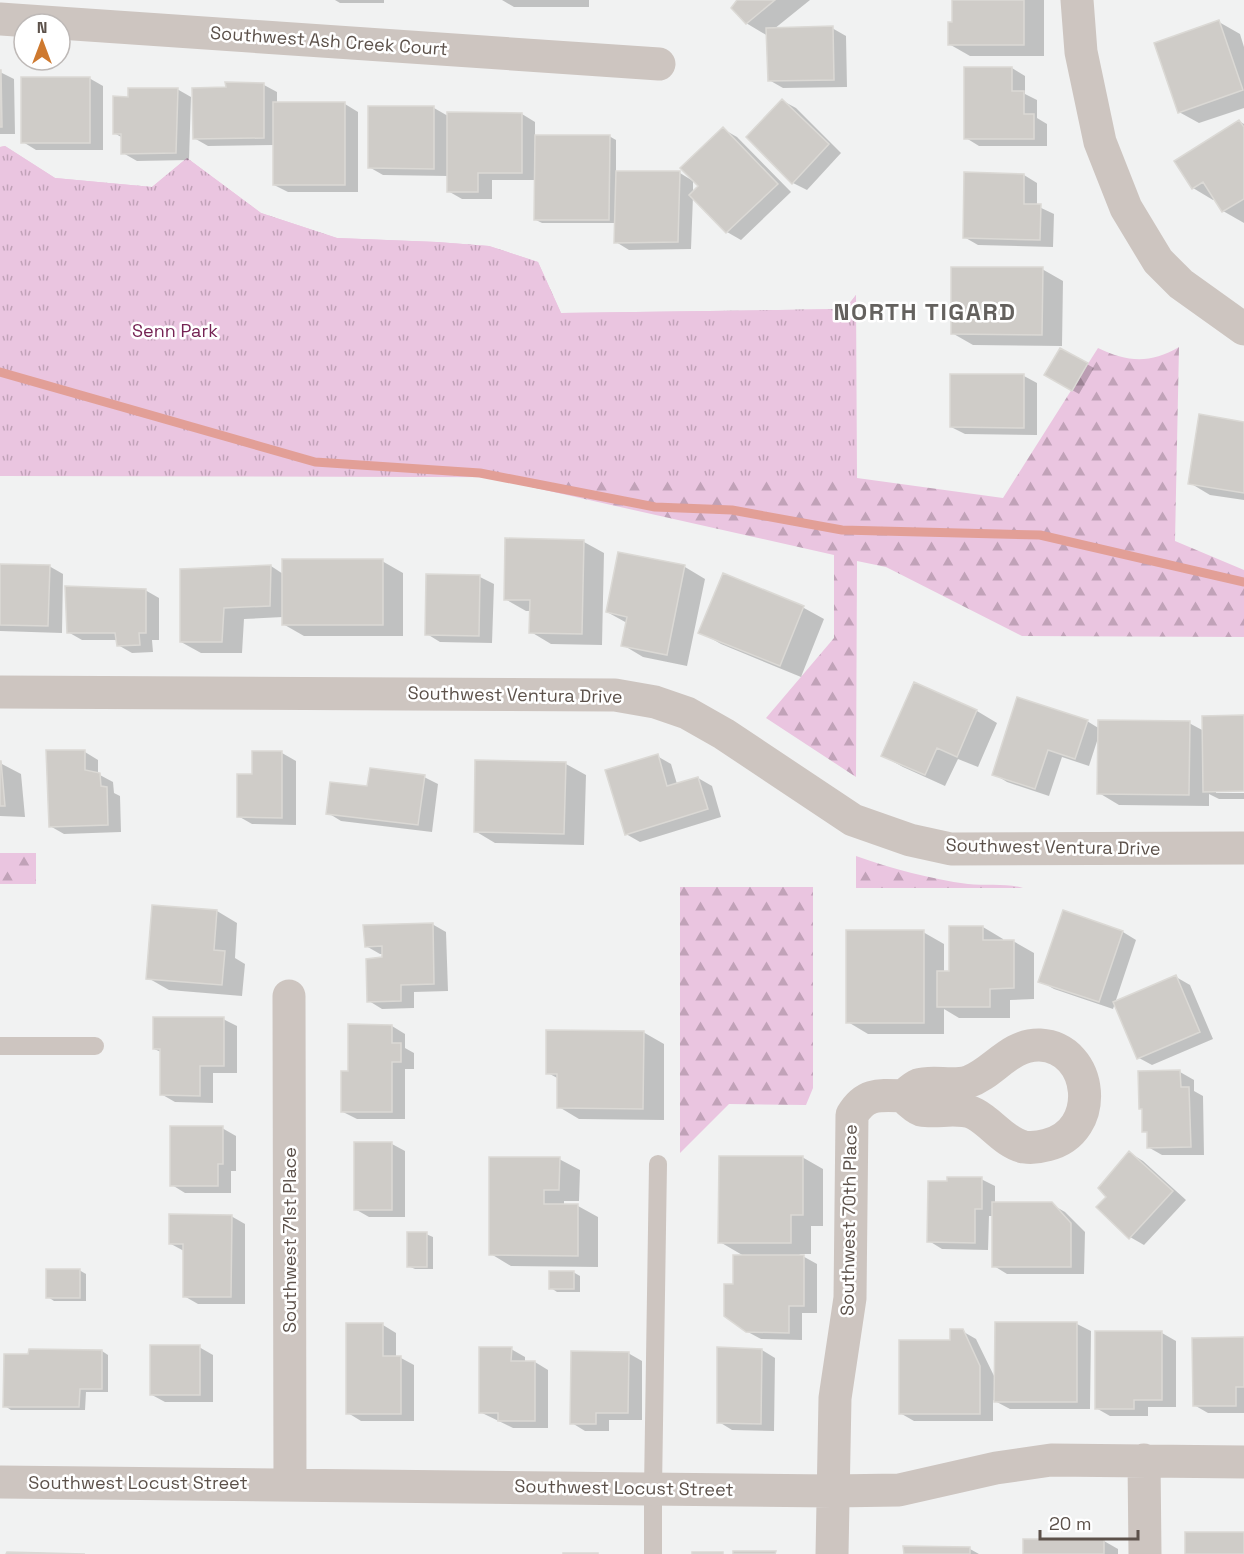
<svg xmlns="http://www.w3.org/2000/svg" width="1244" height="1554" viewBox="0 0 1244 1554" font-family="'Space Grotesk',sans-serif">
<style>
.forest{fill:url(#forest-firs)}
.park{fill:url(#park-tufts)}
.shadow{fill:#0003}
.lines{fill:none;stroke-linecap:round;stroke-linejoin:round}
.stream{stroke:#e29f97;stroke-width:9}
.building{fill:#cfccc8;stroke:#dbd9d5;stroke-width:1.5}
.service{stroke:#cdc5c0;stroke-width:18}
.minor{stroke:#cdc5c0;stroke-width:33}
.labels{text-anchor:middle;stroke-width:5;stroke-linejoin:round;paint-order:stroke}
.street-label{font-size:18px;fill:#5c514a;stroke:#fff}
.park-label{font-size:18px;fill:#752354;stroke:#fff}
.district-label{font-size:24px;font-weight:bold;letter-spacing:1.5px;fill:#64615e;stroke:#fff}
</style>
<defs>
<pattern id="forest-firs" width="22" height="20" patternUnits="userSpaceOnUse" patternTransform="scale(1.5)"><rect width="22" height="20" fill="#eac5e0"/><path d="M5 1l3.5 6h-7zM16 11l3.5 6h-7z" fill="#c1a2b8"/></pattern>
<pattern id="park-tufts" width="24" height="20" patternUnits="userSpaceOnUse" patternTransform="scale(1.5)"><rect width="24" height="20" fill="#eac5e0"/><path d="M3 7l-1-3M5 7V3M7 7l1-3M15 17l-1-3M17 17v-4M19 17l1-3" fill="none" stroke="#c1a2b8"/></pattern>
</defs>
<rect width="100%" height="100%" fill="#f1f2f2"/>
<path class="forest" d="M5,146L55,178L152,187L187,158L261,213L337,238L437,242L489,246L538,262L561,313L845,309L856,295L857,478L1003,498L1098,348C1127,362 1150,364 1179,347L1175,541L1244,570V637L1022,636L886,567L857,561L856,777L766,718L834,638V555L482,476H0V147Z
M0,853H36V884H0Z
M856,856C893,869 930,879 968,884C985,886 1008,883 1023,888H856Z
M680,887H813V1088L806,1105L729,1104L680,1153Z"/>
<path class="park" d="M5,146L55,178L152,187L187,158L261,213L337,238L437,242L489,246L538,262L561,313L845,309L856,295V478L0,476V147Z"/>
<path class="shadow" d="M335,0H384V3H340Z
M502,0H589V7H514Z
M739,0H810L774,29L832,28L846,36L847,87L783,88L769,80L768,36L746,23Z
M953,0H1044V56H970L949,44L953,24Z
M1219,22L1240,34L1244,47V108L1199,123L1179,112Z
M1012,68L1025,76V94L1037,100V118L1047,124V146H979L966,138Z
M0,72L14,79L15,134H0Z
M89,78L103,86V150H36L23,142Z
M264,85L277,92V103L345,104L358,112V192H288L274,185L275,145L208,146L194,138L227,89Z
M177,89L191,97L189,160L137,161L123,153V138L114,133Z
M783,101L796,108L841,153L807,190L793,183Z
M434,108L448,116L522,114L535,122V136H609L616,140V173H680L693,181V194L700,187L723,129L737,137L791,192L741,240L727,232L693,196L691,249L629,250L616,242V223H542L536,220V180H492V199H462L448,191V176L383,175L369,167Z
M1239,121L1244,124V223L1223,211L1215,199L1213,200L1193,188Z
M1024,175L1037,183V206L1054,214L1053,247L978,245L964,237Z
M1042,269L1063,281L1062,346L973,345L952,333Z
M1061,350L1094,368L1079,394L1046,375Z
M1024,376L1037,383V435L965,434L951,427Z
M1244,423V500L1210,495L1190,483Z
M584,542L604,553L602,645L551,644L531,632V611H526L505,599Z
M619,554L685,567L705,579L687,666L643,657L623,645L627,623L607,612Z
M382,561L403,573V636H304L283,624V617L244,619L242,653H201L181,642L271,566L283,574Z
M0,565L49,566L63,574L62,633L0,631Z
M724,575L804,608L824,619L801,677L721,644L700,632Z
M480,577L494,584L492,643L440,642L427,634Z
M145,590L159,598V640H152L153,652L132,653L118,645L117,640H82L68,632Z
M914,684L977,711L997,723L978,767L958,759L945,786L903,767L883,756Z
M1244,717V790H1216V793H1244V799H1219L1209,794V806L1119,805L1099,793V735L1089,766L1062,757L1049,796L1007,782L994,774L1087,721L1100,729L1189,723L1204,731Z
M85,752L98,760V774L113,782L114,793L120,796L121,832L64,834L50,826Z
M282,753L296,761V825L252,824L238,816L253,775Z
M657,756L671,764L677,784L698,778L712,786L721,817L640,842L626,834Z
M0,763L21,774L25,817L0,816Z
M566,764L586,775L584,845L495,843L475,831Z
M424,777L438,784L432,832L341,821L328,813L369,788Z
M154,907L217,911L237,923L235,958L245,964L242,996L169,990L148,978Z
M1064,912L1123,932L1136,940L1113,1009L1054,989L1040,981Z
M432,924L446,932L448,991L414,992V1008L382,1009L369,1001L384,954H380L366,946Z
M983,927L1003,939V941H1013L1034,953V999L1010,1000V1018H959L944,1009V1034H868L848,1022L923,932L944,944V972H951Z
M1176,977L1190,985L1213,1039L1152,1065L1139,1058Z
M223,1019L237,1026V1073H213V1103L175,1102L161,1094V1052L154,1049Z
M392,1026L405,1034V1048L414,1053V1069H405V1119H357L343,1112Z
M643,1032L664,1044V1120L579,1119L559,1107V1079L548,1073Z
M1180,1072L1194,1080V1091L1203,1096L1204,1155H1162L1148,1147V1133L1144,1131L1143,1110L1140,1108Z
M222,1128L236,1136V1171H231V1193H185L172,1185Z
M392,1144L405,1151V1217H369L355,1209Z
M1130,1153L1143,1161L1186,1200L1144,1245L1130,1237L1108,1196Z
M802,1157L823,1169V1226H811V1254H799L817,1264V1313H802V1340L761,1339L746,1331L734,1285L744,1256L720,1242Z
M559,1159L580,1170L579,1201H564V1206H578L598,1217V1267L511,1266L491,1254Z
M981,1179L995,1186V1204H1051L1065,1212L1085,1232L1084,1274H1007L994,1266V1216H989L988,1250L942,1249L929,1241Z
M231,1216L245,1224V1304H198L184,1296V1251L171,1244Z
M426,1234L433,1237V1269H415L408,1266Z
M79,1270L86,1274V1301H54L48,1297Z
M573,1272L580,1276V1292H557L551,1288Z
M996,1323L1077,1324L1091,1331L1090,1409H1010L993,1400V1421H914L900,1413L951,1341L962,1331L976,1339L996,1380Z
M383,1325L396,1333V1358H401L414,1365V1421H361L348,1413Z
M1096,1332L1162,1333L1176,1341V1407H1148V1416H1110L1096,1408Z
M1244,1339V1413H1208L1194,1405Z
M199,1347L213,1355V1402H165L152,1395Z
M511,1349L525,1357V1362H535L548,1370V1428H513L480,1412Z
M762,1350L775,1358L774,1431L732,1430L719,1422Z
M102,1351L108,1355V1392H86L85,1410H11L5,1406Z
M628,1353L642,1361V1420H609V1431H585L572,1423Z
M1025,1540L1104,1541L1118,1549V1554H1025Z
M970,1549L979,1554H905Z"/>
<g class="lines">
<path class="stream" d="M0,372L315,462L480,473L655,507L732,510L842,530L1040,535L1244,582"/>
</g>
<path class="building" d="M737,0H775L746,24L731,8Z
M952,0H1024V45H948V22H952Z
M1219,20L1243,90L1178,113L1154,43Z
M833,26L834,80L768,81L766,28Z
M964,67H1012V91H1024V114H1034V139H964Z
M0,70H1L2,127H0Z
M21,77H90V143H21Z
M225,82L264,83V138L193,139L192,88L226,87Z
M128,88H178L176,153L121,154V134H113V96L128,97Z
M782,99L829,144L792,184L746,137Z
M273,102H345V185H273Z
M368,106H434V169L368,168Z
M447,112L522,113V173H478V192H447Z
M1239,120L1244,127V199L1222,212L1203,182L1192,189L1174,161Z
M723,127L778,184L726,233L689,195L698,186L680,168Z
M535,135H610L609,220H534Z
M616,171H680L678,242L614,243Z
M964,172L1024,174V204H1041L1040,240L963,238Z
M951,267H1043L1042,335L951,334Z
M1060,348L1088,363L1072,391L1044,375Z
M950,374H1024V428L950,427Z
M1199,414L1244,422V493L1188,484Z
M505,538L584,540L582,634L529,633L530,600H504Z
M618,552L685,565L667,655L621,646L627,617L606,612Z
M282,559H383V625H282Z
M0,564L50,565L48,626L0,625Z
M271,565L270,606L224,608L222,642H180V569Z
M723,573L804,606L780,666L698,633Z
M426,574L480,575L479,636L425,635Z
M65,586L146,589V633H139L140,645L117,646L115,633H67Z
M914,682L977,710L957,757L937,748L925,775L881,756Z
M1017,697L1088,720L1075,759L1048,750L1035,789L992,775Z
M1244,715V791L1203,792L1202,716Z
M1098,720L1190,721L1189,795L1097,794Z
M46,750H85V770L100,773L101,786L107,787L108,825L49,827Z
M252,751H282V818L237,817V774H252Z
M658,754L667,786L698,777L708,809L625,835L605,770Z
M475,760L566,762L564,834L474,832Z
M0,761H1L5,806H0Z
M370,768L425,775L418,825L326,814L330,782L367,786Z
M152,905L217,910L214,950L225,951L222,985L146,979Z
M1063,910L1123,931L1099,1002L1038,982Z
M433,923L434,984L401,985V1001L367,1002L366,959L382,957V946L365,947L363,925Z
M949,926H983V940H1014V988L990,989V1007H937V971H949Z
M846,930H924V1023H846Z
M1176,975L1200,1032L1137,1059L1113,1002Z
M153,1017H224V1066H200V1096L160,1095V1049H153Z
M348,1024L392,1025V1043H401V1062H392V1112H341V1071H348Z
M546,1030L644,1031L643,1109L557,1108V1074H546Z
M1180,1070L1181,1087H1189L1191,1147L1147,1148V1132H1142V1109H1139L1138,1071Z
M170,1126H223V1164H218V1186H170Z
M354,1142H392V1210H354Z
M1129,1151L1173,1191L1129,1239L1096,1207L1106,1197L1098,1188Z
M719,1156H803V1215H791V1243H718Z
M489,1157H560L559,1190H544V1204H578V1256L489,1255Z
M947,1177H982V1209H975V1243L927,1242L928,1181H947Z
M992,1202H1052L1071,1223V1267H992Z
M169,1214L232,1215L231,1297H183V1244H169Z
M407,1232H427V1267H407Z
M733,1255H804V1306H789V1333L746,1332L724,1316V1284H733Z
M46,1269H80V1298H46Z
M549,1271H574V1289H549Z
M995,1322H1077V1402H994Z
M346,1323H383V1356H401V1414H346Z
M950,1329H963L980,1366V1414H899V1340H950Z
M1095,1331H1162V1400H1134V1409H1095Z
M1244,1337V1387H1236V1406H1193L1192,1338Z
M150,1345H200V1395H150Z
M479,1347H512L511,1361H535V1421H498V1413H479Z
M717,1347L762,1349L761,1424L717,1423Z
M29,1349L102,1350V1389H80L79,1407H3L4,1354H28Z
M571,1351L629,1352L628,1413H596V1424H570Z
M1185,1532H1244V1554H1185Z
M1023,1539H1104V1554H1023Z
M903,1546L970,1547V1554H904Z
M733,1551H776L775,1554H733Z
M7,1552L85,1554H6Z
M692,1552H723V1554H692Z
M563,1553H598V1554H563Z"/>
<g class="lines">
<path class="service" d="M0,1046H95
M653,1554V1489L658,1164"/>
<path class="minor" d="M1077,0L1081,52L1100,142L1126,208L1158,261L1181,284L1244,329
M0,19L659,64
M0,692L615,695L655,702L687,713L724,734L853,820L910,840L951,849L1244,848
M289,996L290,1484
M1144,1460L1145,1554
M0,1482L832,1491L899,1490L996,1468L1051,1460L1244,1462
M832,1554L835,1398L850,1298L852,1115C865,1093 879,1095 903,1096C908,1101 915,1108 921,1110C938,1113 960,1106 975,1114C992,1123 1005,1143 1024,1147C1032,1148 1040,1147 1047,1145C1102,1132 1094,1048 1040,1045C1009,1044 994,1073 968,1082C952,1087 933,1080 918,1085C913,1087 907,1093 903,1096"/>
</g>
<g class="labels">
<g class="street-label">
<text transform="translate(329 41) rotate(4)" y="6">Southwest Ash Creek Court</text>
<text transform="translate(515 695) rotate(1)" y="6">Southwest Ventura Drive</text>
<text transform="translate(1053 847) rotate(1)" y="6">Southwest Ventura Drive</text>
<text transform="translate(849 1220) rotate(-89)" y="6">Southwest 70th Place</text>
<text transform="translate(290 1240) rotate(-90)" y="6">Southwest 71st Place</text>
<text x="138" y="1489">Southwest Locust Street</text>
<text transform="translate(624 1488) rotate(1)" y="6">Southwest Locust Street</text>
</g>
<g class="park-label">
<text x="175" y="337">Senn Park</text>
</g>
<g class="district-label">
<text x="925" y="320">NORTH TIGARD</text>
</g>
</g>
<g transform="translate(42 42)"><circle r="28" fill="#ffffff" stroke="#beb9b7" stroke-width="1.5"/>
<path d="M0-4.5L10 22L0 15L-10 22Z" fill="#ce792f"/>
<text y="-9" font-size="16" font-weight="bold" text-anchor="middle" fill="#5c514a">N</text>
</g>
<path d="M1040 1530v9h98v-9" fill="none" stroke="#5c514a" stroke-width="3"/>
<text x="1049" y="1530" font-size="18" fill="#5c514a" stroke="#ffffff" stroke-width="4.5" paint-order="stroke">20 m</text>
</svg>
